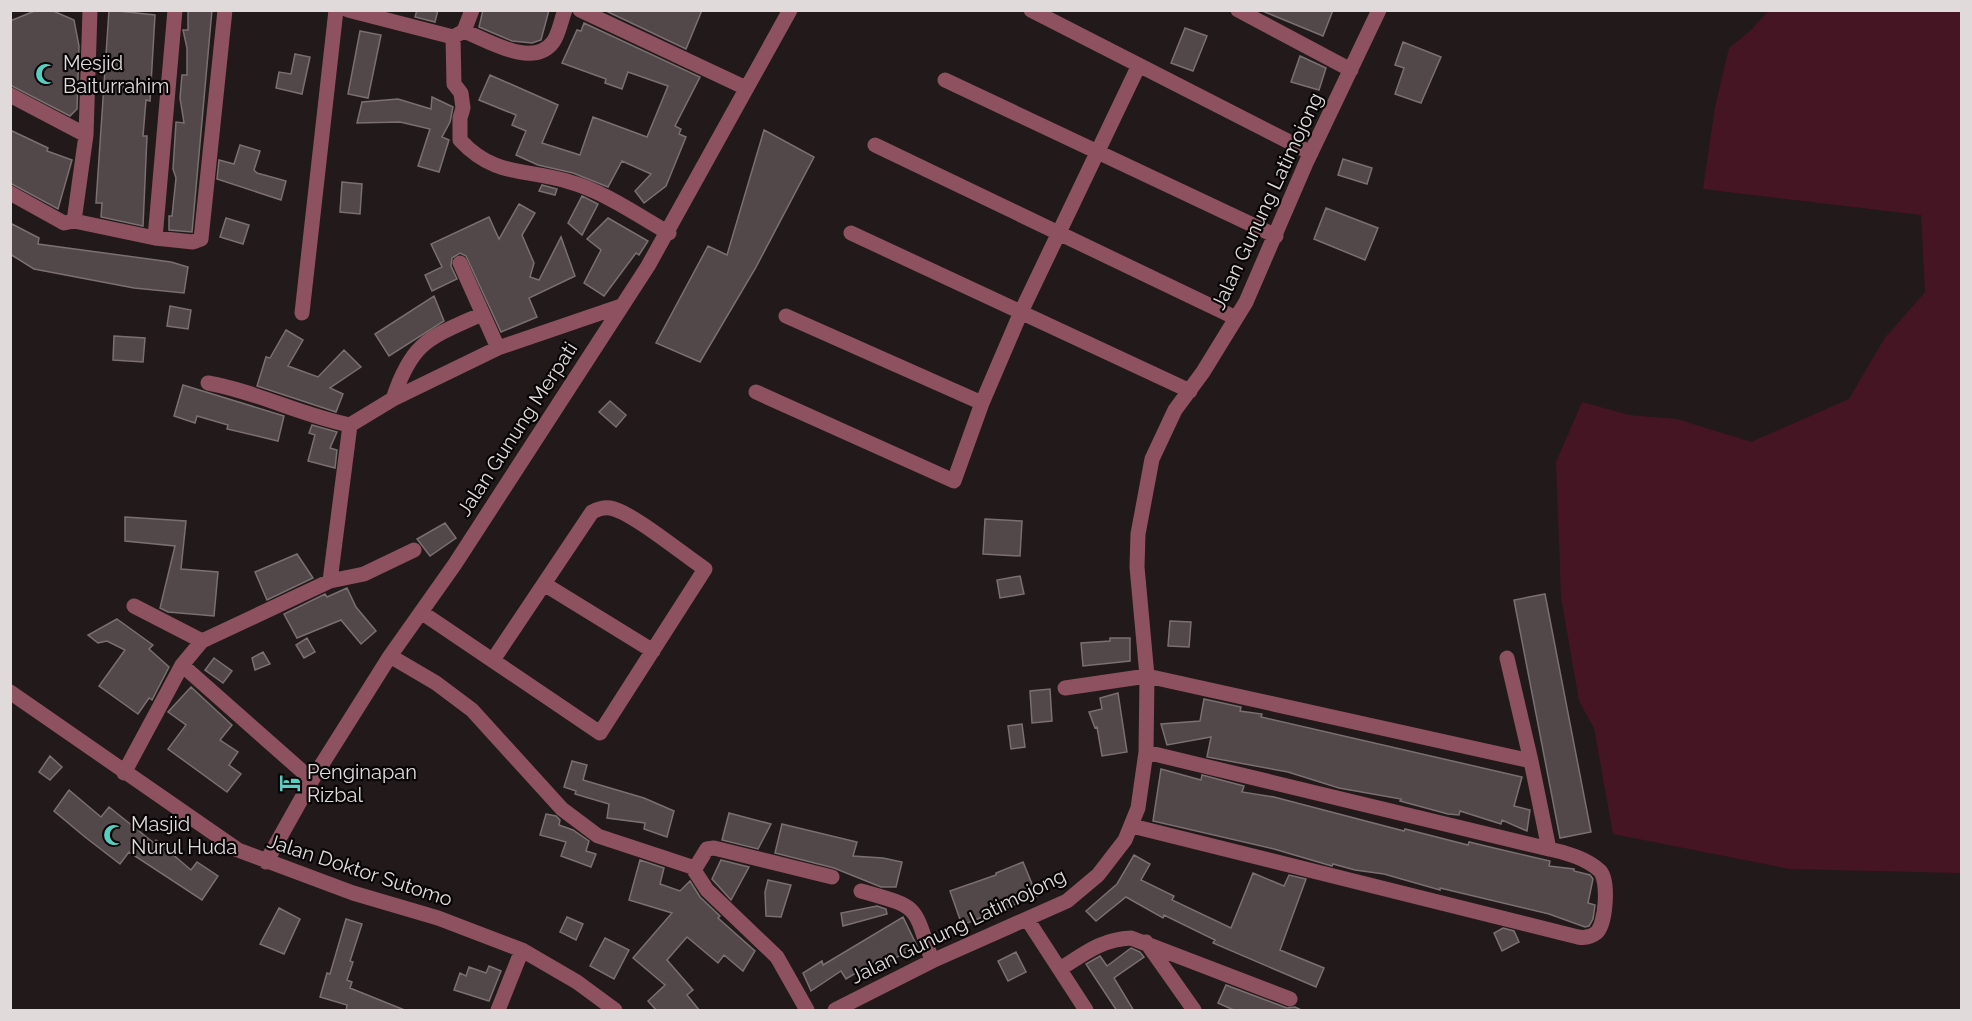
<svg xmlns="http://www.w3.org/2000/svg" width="1972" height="1021" viewBox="0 0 1972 1021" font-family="Raleway,sans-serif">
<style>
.green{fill:#461523}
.building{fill:#524749;stroke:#7a6f71;stroke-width:1.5}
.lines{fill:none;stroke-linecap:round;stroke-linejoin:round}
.minor{stroke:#8e515f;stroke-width:15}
.labels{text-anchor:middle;stroke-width:4.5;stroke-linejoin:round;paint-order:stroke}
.poi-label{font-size:20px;fill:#e0dadb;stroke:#080506;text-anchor:start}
.street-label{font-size:20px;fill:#e0dadb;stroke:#080506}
</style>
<rect width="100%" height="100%" fill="#22191a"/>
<path class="green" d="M1768,11H1961V873L1790,869L1613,834L1594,728L1579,701L1561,597L1556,462L1582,402L1629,415L1677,419L1751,442L1849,399L1884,339L1925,292L1921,215L1703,189L1715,107L1729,48L1750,31Z"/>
<path class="building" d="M37,10H51L74,20L79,46L77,109L70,116L10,85V21Z
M109,10L155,15L150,101L146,100L143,136H147L143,226L101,217L102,203H96Z
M188,10H212L192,232L169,230V216H172L176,178L173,169L176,122L184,123L180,98L182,75H187V48L183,30H188Z
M417,10H438L435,22L415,17Z
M483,10H549L541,40L532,43L512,41L479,27Z
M604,10H702L686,49Z
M1260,10H1333L1323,36Z
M584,23L700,77L675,126L681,129L679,134L686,137L666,186L644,203L635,191L651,174L622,161L608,187L573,173L538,165L516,155L526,131L512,125L516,115L479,100L490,75L558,105L542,143L580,155L593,117L647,137L668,86L628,72L622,89L605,83L606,79L562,63L577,30L581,31Z
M1185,28L1207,36L1193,71L1171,63Z
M360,31L381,35L368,98L348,94Z
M1403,42L1441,57L1421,103L1395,94L1404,68L1395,65Z
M295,54L310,57L302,94L276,88L279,72L291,74Z
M1300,56L1326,68L1319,90L1291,82Z
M432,97L453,107L450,122L442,137L449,140L439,172L418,166L430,129L400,122L357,123L362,102L398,99L431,109Z
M10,130L48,148L47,151L72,160L58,209L10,183Z
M764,130L814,157L755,269L700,362L656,343L708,246L727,255Z
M240,145L260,151L254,170L257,173L286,181L281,200L217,179L219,160L234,164Z
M1343,159L1372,168L1367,184L1338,175Z
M342,182L362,184L360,214L340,212Z
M542,185L557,189L555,195L539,191Z
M582,196L598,204L582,235L568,223Z
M519,204L535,213L522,235L534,263L530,277L539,280L561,237L575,276L529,298L537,317L501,332L466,256L460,253L452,258L451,266L457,279L432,291L425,275L442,267L431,244L489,217L499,239Z
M1326,208L1378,228L1365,260L1314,239Z
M226,218L249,225L243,244L220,237Z
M608,218L648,241L639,255L636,253L604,296L584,283L601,250L587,239Z
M10,223L39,238L38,244L171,262L188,267L184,293L134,288L34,269L10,254Z
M434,296L444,321L389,356L375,334Z
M170,306L191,310L188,329L167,326Z
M286,330L303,340L288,366L318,377L344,350L361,367L330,388L343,394L336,412L257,386L266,357L270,358Z
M114,336L145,338L143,362L113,360Z
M183,385L284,416L278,441L227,429L228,425L197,416L195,423L174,416Z
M610,401L626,415L616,427L599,412Z
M312,425L337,432L330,448L337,450L335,468L308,461L315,435L309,433Z
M125,517L186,521L181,569L218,572L214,616L168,612L160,608L175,546L125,541Z
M985,519L1022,521L1020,556L983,554Z
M445,523L456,538L430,556L417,539Z
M297,554L313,578L267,600L255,572Z
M1020,576L1024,594L1000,598L997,580Z
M347,588L356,607L376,631L361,644L341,620L297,638L284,614L325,594L327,597Z
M1545,594L1591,832L1560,838L1514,600Z
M117,619L153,645L149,649L169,667L152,700L149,698L138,714L99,686L125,650L107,641L98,643L88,635Z
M1170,621L1191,622L1189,647L1168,646Z
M307,638L315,652L304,658L296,645Z
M1110,638H1130V661L1083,666L1081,643L1110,641Z
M263,652L270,664L255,670L252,658Z
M214,658L232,671L223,683L205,670Z
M191,687L232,725L220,740L238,752L229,765L241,774L227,792L168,749L186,725L168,712Z
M1050,689L1052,721L1032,723L1030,691Z
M1118,693L1127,752L1102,756L1097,727L1095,728L1089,712L1102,709L1100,698Z
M1204,699L1241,707L1240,711L1262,714L1261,717L1522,777L1514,806L1530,810L1527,831L1502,820L1501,824L1460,811L1459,815L1448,814L1400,801L1401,799L1339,788L1288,772L1207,757L1211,737L1167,745L1161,724L1200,721Z
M1022,724L1025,747L1011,749L1008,726Z
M50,756L62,767L50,780L39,772Z
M572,761L587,765L583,780L644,798L674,811L667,837L644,829L645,823L607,818L609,804L575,794L576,791L564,787Z
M1161,769L1201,780L1202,775L1244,786L1242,792L1274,797L1404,831L1405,829L1468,845L1469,842L1494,848L1550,861L1549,866L1574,869V871L1590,875L1593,879L1588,903L1595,905L1593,919L1589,926L1585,927L1549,914L1440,888V890L1384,874L1355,870L1333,864L1332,866L1274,849L1153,821Z
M69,790L101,817L109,807L154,843L156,840L191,870L197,862L218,876L202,900L129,852L120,864L85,837L54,811Z
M729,813L771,824L758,849L722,840Z
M546,814L556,816L560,820L559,825L573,830L589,841L586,851L596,854L591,867L561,856L566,842L540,835Z
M782,824L857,842L853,856L883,858L902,862L896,887H881L834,868L775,853Z
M1134,855L1150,864L1141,880L1174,896L1172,900L1231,928L1253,873L1284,886L1289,875L1306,879L1280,950L1324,968L1316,987L1213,943L1215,940L1164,915L1163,918L1126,897L1096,921L1086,911L1117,884Z
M640,860L664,868L660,884L680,891L690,881L700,897L720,916L718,918L755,951L743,971L724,955L718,963L687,937L667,960L693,990L687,995L700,1011H657L648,1001L665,985L633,958L672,913L629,900Z
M721,860L749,867L731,900L712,879Z
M1023,862L1037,896L962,925L950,891L996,875V873Z
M768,880L791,885L781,917L766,916L765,892Z
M877,906L886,909L887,914L843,926L841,913Z
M279,908L300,919L284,954L260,944Z
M567,917L583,924L576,940L560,932Z
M903,917L917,946L883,965L879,959L846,979L841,971L811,991L803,973L822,961L823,965Z
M346,919L362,924L350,961L353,962L347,980L352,982L350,988L407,1011H346L347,1005L320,997L327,973L330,974Z
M1503,928L1514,931L1519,942L1502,951L1494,933Z
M605,938L629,950L614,979L590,966Z
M1131,948L1140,952L1144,957L1114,978L1134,1011H1117L1086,964L1100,956L1107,966Z
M1016,952L1026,972L1008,981L998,961Z
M489,966L501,971L489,1001L454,990L460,973L466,976L469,967L486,973Z
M1226,985L1287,1008L1295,1007L1303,1011H1236L1218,1003Z"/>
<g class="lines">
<path class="minor" d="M348,10L453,37L464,31L472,10
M580,10L746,88
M1031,10L1311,153
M1238,10L1351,70
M464,31C487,40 533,69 553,42C559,34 561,20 565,10
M453,37L454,84L461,93L463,108L460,118V140C495,178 526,168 570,182C605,192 637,215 669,233
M945,80L1276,236
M10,95L86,135L74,221
M86,135L90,10
M875,145L1236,318
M10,193L64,223L74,221L155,238L175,10
M851,233L1190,391
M155,238L193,242L201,239L225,10
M460,263L498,348
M302,313L336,10
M786,316L982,403
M208,383C258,392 300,415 350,425
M756,392L954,481L982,403L1021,312L1139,65
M393,399C412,341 429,338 482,314
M330,581L364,574L414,550
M544,584L653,651
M134,606L202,641
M421,612L600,733L705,569C685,556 631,511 610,508C603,507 598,509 592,512L493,660
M390,656L436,683L472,710L562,809L598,836L692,867L707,890L777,957L807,1010
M1507,658L1531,761
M182,665L312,780
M1065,688L1147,676L1531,761L1549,849L1146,752
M10,692L238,850L353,893L438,918L522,950L577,982L615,1010
M124,773L182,665L202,641L330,581L350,425L393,399L498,348L621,306
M1132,826L1578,937C1584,938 1591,937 1596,933C1606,925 1609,881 1600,871C1588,859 1565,852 1549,849
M266,862L312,780L390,656L455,564L648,266L790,10
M694,870L707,849L714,848L832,877
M861,891C920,908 913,903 932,961
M1027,919L1086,1010
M1146,942L1194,1010
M1060,969C1084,954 1102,939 1131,938L1290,999
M498,1010L522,950
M835,1010L932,961L1067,901L1098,875L1125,840L1138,808L1146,752L1147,676L1137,567L1138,534L1152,459L1175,410L1203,372L1246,302L1306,163L1379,10"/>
</g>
<defs>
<symbol id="mosque-bare" viewBox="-9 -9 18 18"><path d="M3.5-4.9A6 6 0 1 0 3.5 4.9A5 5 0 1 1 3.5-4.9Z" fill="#57cec1" stroke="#080506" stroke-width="2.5" paint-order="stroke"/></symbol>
<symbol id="hotel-bare" viewBox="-9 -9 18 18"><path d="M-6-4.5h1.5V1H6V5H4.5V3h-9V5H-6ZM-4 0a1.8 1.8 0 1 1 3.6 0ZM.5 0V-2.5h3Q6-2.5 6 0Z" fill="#57cec1" stroke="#080506" stroke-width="2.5" paint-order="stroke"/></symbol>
</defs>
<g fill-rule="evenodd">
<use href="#mosque-bare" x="31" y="59" width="30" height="30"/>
<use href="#hotel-bare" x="275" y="768" width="30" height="30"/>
<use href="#mosque-bare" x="99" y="820" width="30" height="30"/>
</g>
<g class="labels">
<g class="poi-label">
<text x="63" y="70">Mesjid<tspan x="63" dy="23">Baiturrahim</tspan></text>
<text x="307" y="779">Penginapan<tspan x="307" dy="23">Rizbal</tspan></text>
<text x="131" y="831">Masjid<tspan x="131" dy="23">Nurul Huda</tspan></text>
</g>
<g class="street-label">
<text transform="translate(1267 201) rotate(-65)" y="7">Jalan Gunung Latimojong</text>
<text transform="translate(517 429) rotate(-57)" y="7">Jalan Gunung Merpati</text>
<text transform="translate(360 870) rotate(18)" y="7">Jalan Doktor Sutomo</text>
<text transform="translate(958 926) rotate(-26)" y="7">Jalan Gunung Latimojong</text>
</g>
</g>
<rect width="1972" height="1021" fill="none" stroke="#e0dadb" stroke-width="24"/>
</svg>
